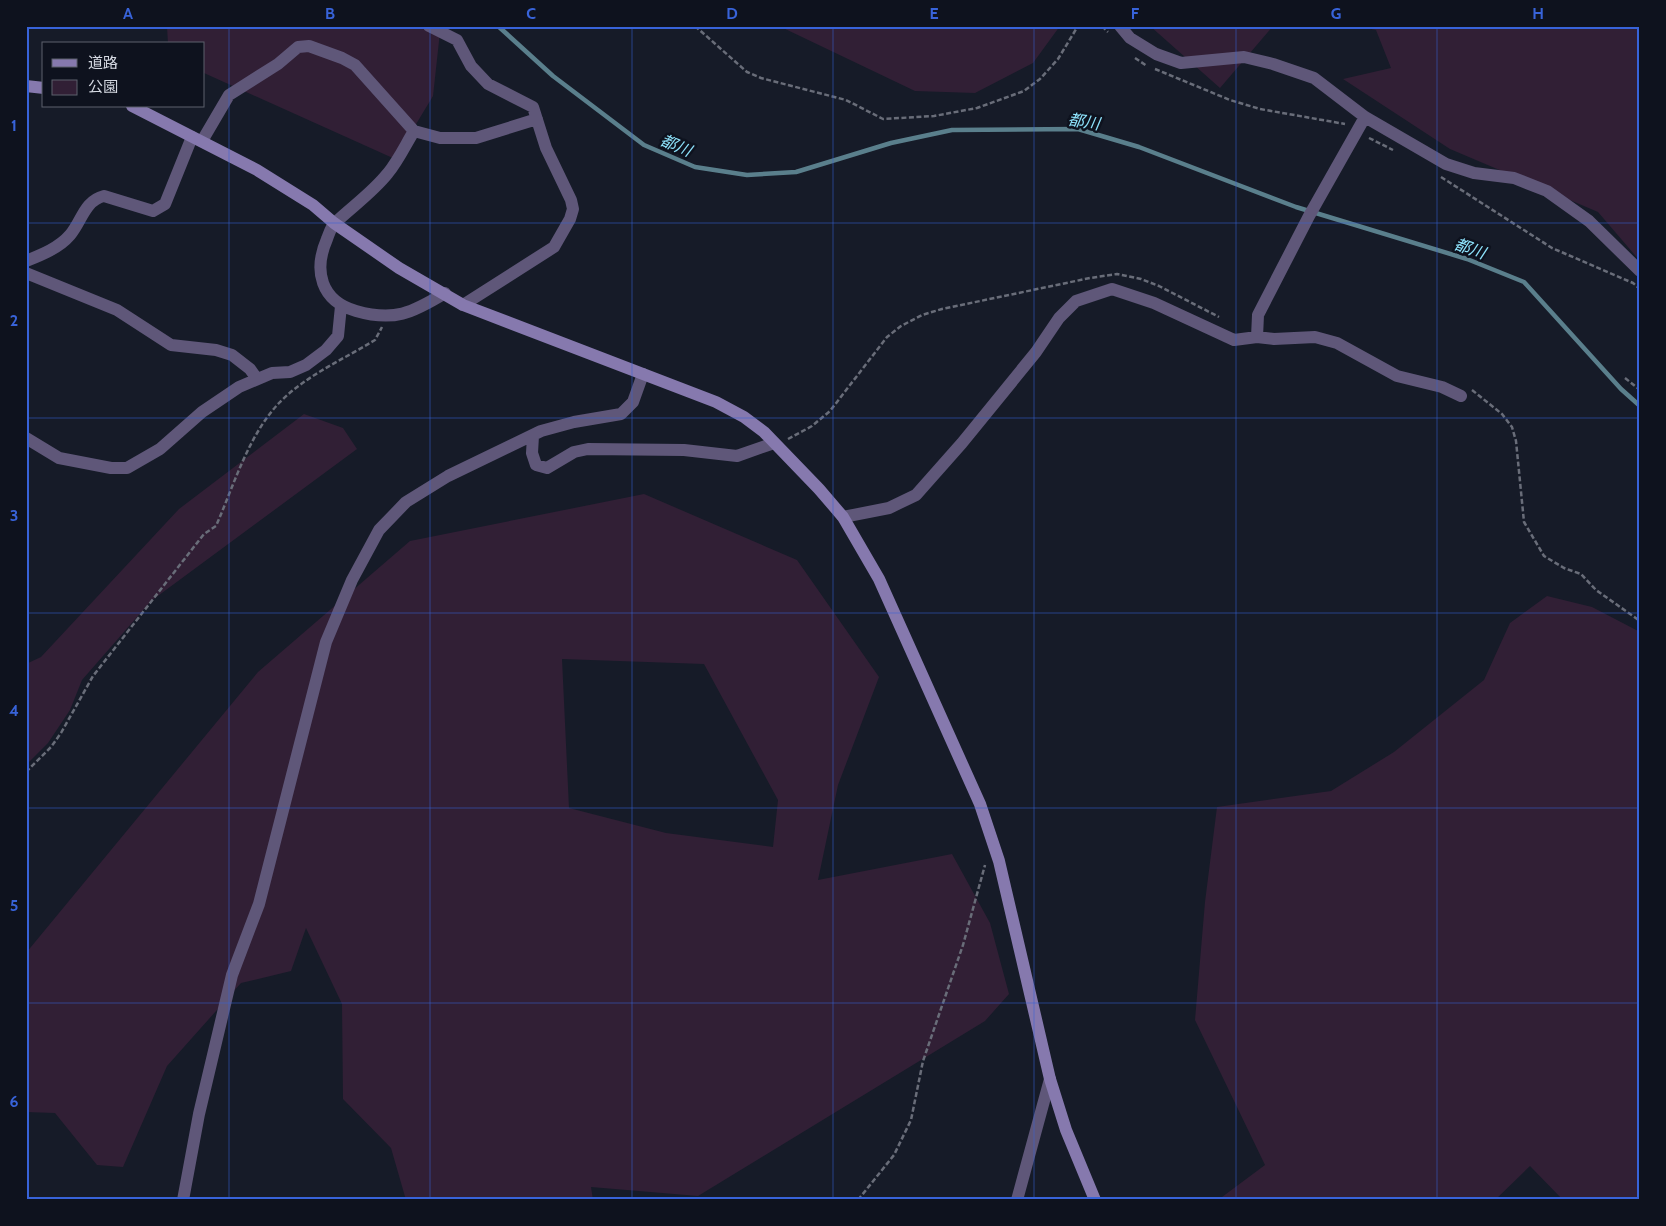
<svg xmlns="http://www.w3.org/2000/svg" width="1666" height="1226" viewBox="0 0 1666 1226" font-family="Cabin,'Noto Sans JP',sans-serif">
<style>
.green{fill:#311f35;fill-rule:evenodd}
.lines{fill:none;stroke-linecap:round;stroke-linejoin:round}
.stream{stroke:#5a7f8c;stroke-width:4.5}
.path{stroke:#696d79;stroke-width:2.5;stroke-dasharray:5 2.5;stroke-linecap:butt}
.street{stroke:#5f5779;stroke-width:12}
.secondary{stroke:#8679ae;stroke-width:12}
.grid{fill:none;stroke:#3863d9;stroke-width:1;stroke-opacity:0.55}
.labels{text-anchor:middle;stroke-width:5;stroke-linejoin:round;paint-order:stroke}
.water-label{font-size:16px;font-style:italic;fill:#8ee3fc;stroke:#0e121e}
.neatline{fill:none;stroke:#3863d9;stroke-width:2}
.grid-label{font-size:16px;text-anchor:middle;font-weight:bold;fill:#3863d9}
</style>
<rect width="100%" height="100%" fill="#161b28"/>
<path class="green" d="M167,26H434L440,32L433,96L395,159L204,73V44H168Z
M779,26H1060L1033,63L975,93L915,91Z
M1150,26H1273L1220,88Z
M1357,26H1640V261L1598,212L1450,149L1343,79L1391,68L1376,30Z
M304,414L343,428L357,449L151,601L82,680L70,710L48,743L26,765V664L41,657L179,509Z
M644,494L797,560L879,677L838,785L818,880L952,854L990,923L1009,994L985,1021L698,1196L591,1187L593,1200H406L391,1148L343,1099L342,1004L306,928L291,971L241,983L167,1066L123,1167L97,1165L55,1113L26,1112V953L258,672L410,541ZM562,659L704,664L778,800L773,847L666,833L569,808Z
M1547,596L1592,607L1640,632V1200H1563L1530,1166L1495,1200H1218L1265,1165L1195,1020L1205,902L1217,807L1331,791L1394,752L1484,680L1510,623Z"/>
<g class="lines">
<path class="stream" d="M498,26L553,76L644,145L695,167L747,175L796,172L891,143L952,130L1078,129L1139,147L1296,207L1467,259L1524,282L1621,389L1640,406"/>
<path class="path" d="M695,26L747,72L761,78L846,100L883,119L934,116L977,108L1024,91L1040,79L1058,59L1078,26
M1102,26L1108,32
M1135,58L1147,66
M1155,69L1230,100L1260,109L1345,124
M1369,138L1393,150
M1441,177L1552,248L1633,283L1640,289
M1625,378L1640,390
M1472,390L1502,414L1512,427L1516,441L1524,522L1544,556L1564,568L1581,574L1596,590L1640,621
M788,439L812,426L830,411L887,337L901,326L922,315L942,309L1090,278L1117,274L1141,279L1159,286L1219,317
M26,772L51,747L61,733L93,676L204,534L216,526C234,485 248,436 279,403C305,376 344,359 375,340L382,327
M858,1200L894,1155L911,1120L923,1061L963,945L985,865"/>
<path class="street" d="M429,26L457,40L471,66L488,84L533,107L546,148L571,200L573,209L570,219L554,247L463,305
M1120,26L1130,38L1156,54L1181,63L1244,57L1273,64L1314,78L1365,117L1446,164L1474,173L1514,178L1547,191L1589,221L1640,271
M414,131C406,144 398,161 388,173C373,192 353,206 336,222C331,226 329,234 327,239C313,271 321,301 356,311C394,322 412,313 445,293
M202,141L229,95L278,64L298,47L309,46L342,58L355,65L414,131L440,138H476L537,119
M26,261C41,255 59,248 70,235C82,221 84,201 104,196L153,211L165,204L192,137
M26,273L117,310L171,345L216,350L232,355L250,369L257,379
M1257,337L1258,315L1309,216L1365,117
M533,436L532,453L536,465L547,468L574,452L588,449L684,450L737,456L774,443
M26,438L59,458L111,468H127L160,449L202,412L239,387L272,373L290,372L306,365L326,350L338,336L341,306
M843,517L889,508L916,495L962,443L1036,352L1059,318L1076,301L1112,289L1154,303L1234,340L1257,337L1274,339L1315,337L1337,343L1397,376L1442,387L1461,396
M183,1200L199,1114L232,975L259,904L326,642L352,580L379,530L406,502L448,476L541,431L574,422L621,414L633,402L643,374
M1017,1200L1050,1079"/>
<path class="secondary" d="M26,86L44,88
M132,106L257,170L313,205L334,223L399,268L463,305L716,402L744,417L764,432L819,489L843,517L879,579L980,804L999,861L1050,1079L1066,1130L1095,1200"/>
</g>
<path class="grid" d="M229,26V1200M430,26V1200M632,26V1200M833,26V1200M1034,26V1200M1236,26V1200M1437,26V1200M26,223H1640M26,418H1640M26,613H1640M26,808H1640M26,1003H1640"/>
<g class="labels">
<g class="water-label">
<text transform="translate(1084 121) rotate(9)" y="6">都川</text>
<text transform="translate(676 145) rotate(23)" y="6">都川</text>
<text transform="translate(1470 248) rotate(19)" y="6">都川</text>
</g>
</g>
<rect width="1666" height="1226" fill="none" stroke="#0e121e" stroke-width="55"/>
<rect x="42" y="42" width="162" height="65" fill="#0e121e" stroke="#5d616c"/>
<rect x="52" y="59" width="25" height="8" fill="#8679ae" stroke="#5d616c"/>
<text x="88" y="68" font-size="15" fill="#d4d8e1">道路</text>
<rect x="52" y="80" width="25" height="15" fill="#311f35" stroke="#5d616c"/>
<text x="88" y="92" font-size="15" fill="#d4d8e1">公園</text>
<rect x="28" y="28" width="1610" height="1170" class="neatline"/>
<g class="grid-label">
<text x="128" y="19">A</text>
<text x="330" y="19">B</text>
<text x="531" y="19">C</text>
<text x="732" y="19">D</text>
<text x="934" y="19">E</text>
<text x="1135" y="19">F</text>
<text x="1336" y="19">G</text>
<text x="1538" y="19">H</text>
<text x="14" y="131">1</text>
<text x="14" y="326">2</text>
<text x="14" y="521">3</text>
<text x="14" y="716">4</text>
<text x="14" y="911">5</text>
<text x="14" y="1107">6</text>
</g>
</svg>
